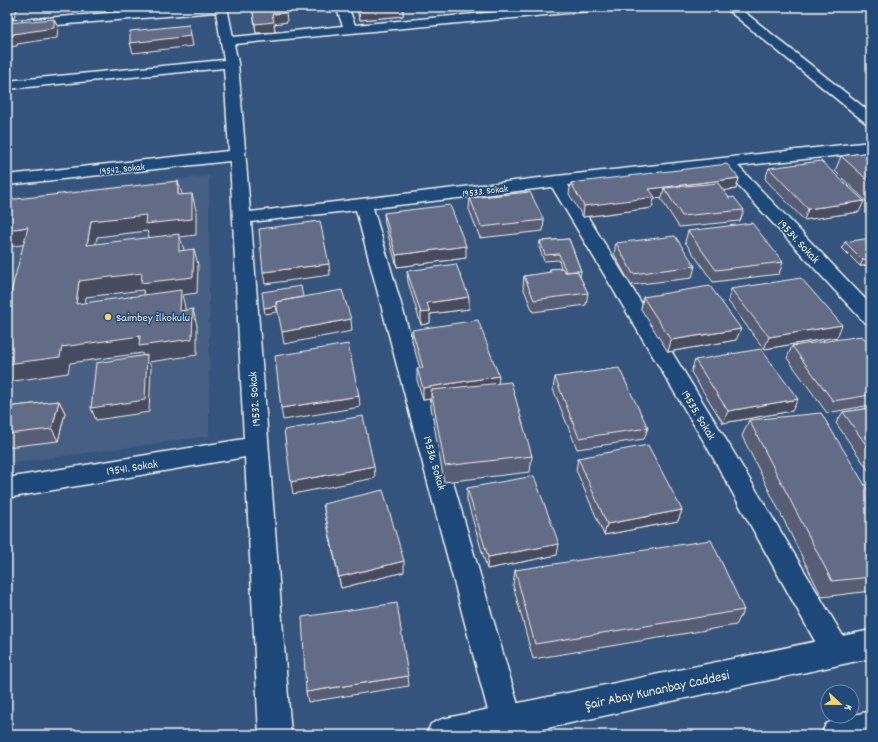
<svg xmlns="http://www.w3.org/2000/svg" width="878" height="742" viewBox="0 0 878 742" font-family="Dekko,sans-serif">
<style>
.built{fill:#465e83}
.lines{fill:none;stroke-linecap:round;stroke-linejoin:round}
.minor-casing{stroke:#f4f1e8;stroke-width:3}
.tertiary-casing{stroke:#f4f1e8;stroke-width:3}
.minor{fill:#1f4a7a;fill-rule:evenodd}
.tertiary{fill:#1f4a7a;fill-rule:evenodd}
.wall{fill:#565d74;stroke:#f4f1e8}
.shaded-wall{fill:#464c5e;stroke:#f4f1e8}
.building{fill:#646c87;stroke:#f4f1e8}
.poi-dot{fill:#ffd166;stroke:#1f4a7a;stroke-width:1.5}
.labels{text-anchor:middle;stroke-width:3;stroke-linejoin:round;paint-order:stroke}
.far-street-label{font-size:10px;fill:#f4f1e8;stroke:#1f4a7a}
.street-label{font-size:12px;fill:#f4f1e8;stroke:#1f4a7a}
.poi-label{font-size:12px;fill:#f4f1e8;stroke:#1f4a7a;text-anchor:start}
.near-street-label{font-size:14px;fill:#f4f1e8;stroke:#1f4a7a}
</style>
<rect width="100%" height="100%" fill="#34547e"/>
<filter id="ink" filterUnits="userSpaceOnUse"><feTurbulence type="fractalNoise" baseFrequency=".025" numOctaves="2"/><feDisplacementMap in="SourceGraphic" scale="8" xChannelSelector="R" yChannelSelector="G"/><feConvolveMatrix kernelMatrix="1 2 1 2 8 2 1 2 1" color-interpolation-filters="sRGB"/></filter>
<g filter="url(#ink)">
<path class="built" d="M209,176V436L7,464V198Z"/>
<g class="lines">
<defs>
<path id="minor" d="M187,7H227L233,37L343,26L336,7H348L355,25L549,7H594L588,11L234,44L238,63L250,212L557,176L871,142V152L738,166L871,305V324L864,322L722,168L568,185L722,433L846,641L851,651L846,661L836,665L826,661L706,445L552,187L373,208L523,722L518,733L514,735L496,733L491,722L356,210L251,222L291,735H259L245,457L7,498V478L244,439L230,161L7,185V175L229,151L224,68L7,89V81L224,60L216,12L7,29V21Z
M724,7H738L871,113V125L866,123Z"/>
<path id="tertiary" d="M871,630V658L515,735H426L431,724L442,719Z
M871,711V735H821L826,724L837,719Z"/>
</defs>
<use href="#minor" class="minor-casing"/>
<use href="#tertiary" class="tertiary-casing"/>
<use href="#minor" class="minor"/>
<use href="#tertiary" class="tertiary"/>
</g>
<path class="wall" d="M7,7H18L13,19L7,20Z
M252,7H309V8L285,10L287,22L274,24L275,32L256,33Z
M357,7H403V16L360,20L358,15Z
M483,7H516L484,10Z
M871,152V206L835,171L841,156Z
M769,168L859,212L804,220L765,179Z
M739,178L736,189L723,190L729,198L744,210L740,221L679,227L661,199L662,198L654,199L652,208L583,217L569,194L571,183Z
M470,198L544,220L543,231L480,238L469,209Z
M384,213L466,258L397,267L385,224Z
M688,231L783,262L779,274L713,282L685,242Z
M569,239L581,271L580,277L588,293L586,305L533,312L523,287L524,276L549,273L550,269L561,268L559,260L544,261L539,247L540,241Z
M845,242L871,265L860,266L842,248Z
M616,243L695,266L692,278L631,285L614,254Z
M407,271L469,309L430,314V323L421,325L408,282Z
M731,289L837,337L764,349L728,301Z
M643,297L736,340L668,352L641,309Z
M412,330L498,383L532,456L530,472L444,482L431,407V399L423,400L417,380V368H420L412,341Z
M792,346L871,347V405L827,413L787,358Z
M695,360L792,411L723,423L691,372Z
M555,377L648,428L644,439L577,449L553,389Z
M59,401L65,413L58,441L7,447V407Z
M871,408V474L836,423L843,412Z
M749,420L871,495V591L822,597L742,436Z
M578,458L682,510L678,521L604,535L576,470Z
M467,488L557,555L487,569L467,500Z
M323,504L404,572L341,588L325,515Z
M515,570L744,610L736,625L533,659L513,585Z
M408,676L409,686L308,702L306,692Z"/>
<path class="shaded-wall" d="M10,7H18L13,19L9,10Z
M403,7V16L360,20L359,11Z
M286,13L287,22L274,24L275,32L256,33L255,24L272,14Z
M54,19L58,28L57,38L17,44V46L7,47V37Z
M189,25L193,46L133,53L130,43Z
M739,178L736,189L670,197L664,188L662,198L654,199L652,208L583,217L584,206L649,189Z
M178,181L183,197L178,195Z
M192,194L196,210V235L180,237L184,250L183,267L150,240L147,231L97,237L93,261L87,245L91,221Z
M864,201L859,212L804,220L808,209Z
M28,227L35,243L7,247V230Z
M466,246V258L397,267L396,255Z
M194,249L198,265L197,293L182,295L185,307V327L146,300L143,290L86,297L82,320L76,304L79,281Z
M871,259V265L860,266L863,260Z
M329,264L330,275L265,284L263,272Z
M469,297V309L430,314V323L421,325V313L427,303Z
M276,306L277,312L265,314L264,308Z
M193,309L197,326V355L149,362L151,367L149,412L96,420L91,408L145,363L142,353L70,363L68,373L7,382V364L62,347Z
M351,319L352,331L284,344L282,332Z
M842,325L837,337L764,349L769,337Z
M741,329L736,340L668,352L671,340Z
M499,376L498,388L431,390V399L423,400V388Z
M359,396L360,407L283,420L281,408Z
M798,399L792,411L723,423L728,411Z
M59,401L65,413L58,441L52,429Z
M374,466L375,478L293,494L291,482Z
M682,510L678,521L604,535L607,524Z
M559,544L557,555L487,569L488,557Z
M404,561V572L341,588L339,577Z"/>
<path class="building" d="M7,7H10L9,10H7Z
M252,7H284L286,13L272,14L274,22L255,24Z
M358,7H403L359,11Z
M54,19V28L13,34V36L7,37V23Z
M189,25L191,36L130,43V31Z
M871,152V183L841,156Z
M821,161L864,201L808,209L769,168Z
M727,164L739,178L649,189L655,197L584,206L571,183Z
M178,181V195L192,194V219L145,224L146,215L91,221L87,245L179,234V251L194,249L193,277L141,283L142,273L79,281L76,304L181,290L180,311L193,309L192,339L139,346L140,336L62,347L60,357L7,364V308L28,227L7,230V200Z
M718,183L729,198L734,197L744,210L682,216L664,188Z
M530,192L544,220L481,227L470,198Z
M450,205L466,246L396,255L384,213Z
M320,221L329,264L263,272L259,229Z
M752,223L783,262L716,270L688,231Z
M675,236L695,266L633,274L616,243Z
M871,238V259L863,260L845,242Z
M569,239L581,271H577L566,272L559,254L545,255L540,241Z
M456,264L469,297L427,303L430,312L421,313L407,271Z
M562,268L565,272L577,271L588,293L534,300L524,276L551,272L550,269Z
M801,278L842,325L769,337L731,289Z
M301,286L303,297L276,302V306L264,308L262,292Z
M710,286L741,329L671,340L643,297Z
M342,290L351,319L282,332L276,302Z
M478,320L499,376L423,388L417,368H423L412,330Z
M862,336L871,347V395L833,401L792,346Z
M348,344L359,396L281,408L275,356Z
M761,349L798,399L728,411L695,360Z
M147,355L145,400L91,408L96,363Z
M619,368L648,428L579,438L555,377Z
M511,382L532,456L445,466L431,390Z
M59,401L52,429L7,434V407Z
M871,408V452L843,412Z
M821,413L871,495V577L832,581L749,420Z
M363,416L374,466L291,482L284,430Z
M648,445L682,510L607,524L578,458Z
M534,476L559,544L488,557L467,488Z
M383,490L404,561L339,577L323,504Z
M711,540L744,610L535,644L515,570Z
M397,603L408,676L306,692L302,617Z"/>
</g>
<circle class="poi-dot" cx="108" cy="317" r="4"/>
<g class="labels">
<g class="far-street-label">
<text transform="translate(122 168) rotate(-6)" y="4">19542. Sokak</text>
<text transform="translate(485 190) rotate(-7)" y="4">19533. Sokak</text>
</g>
<g class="street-label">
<text transform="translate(799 241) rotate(47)" y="4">19534. Sokak</text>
<text transform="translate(254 399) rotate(-94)" y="4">19532. Sokak</text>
<text transform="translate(699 415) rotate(59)" y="4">19535. Sokak</text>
<text transform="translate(435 463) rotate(74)" y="4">19536. Sokak</text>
<text transform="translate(132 467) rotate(-9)" y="4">19541. Sokak</text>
</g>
<g class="poi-label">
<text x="116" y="321">Saimbey İlkokulu</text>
</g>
<g class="near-street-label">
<text transform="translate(657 689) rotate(-12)" y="5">Şair Abay Kunanbay Caddesi</text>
</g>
</g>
<rect width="878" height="742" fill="none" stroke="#1f4a7a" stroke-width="24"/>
<rect x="12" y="12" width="854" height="718" fill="none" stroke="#f4f1e8" stroke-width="1.5" filter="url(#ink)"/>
<g transform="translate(840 704) rotate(112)"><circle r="19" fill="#1f4a7a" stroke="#748da6"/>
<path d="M0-3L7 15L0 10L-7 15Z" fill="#ffd166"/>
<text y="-6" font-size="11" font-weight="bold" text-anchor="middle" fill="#f4f1e8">K</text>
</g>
</svg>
